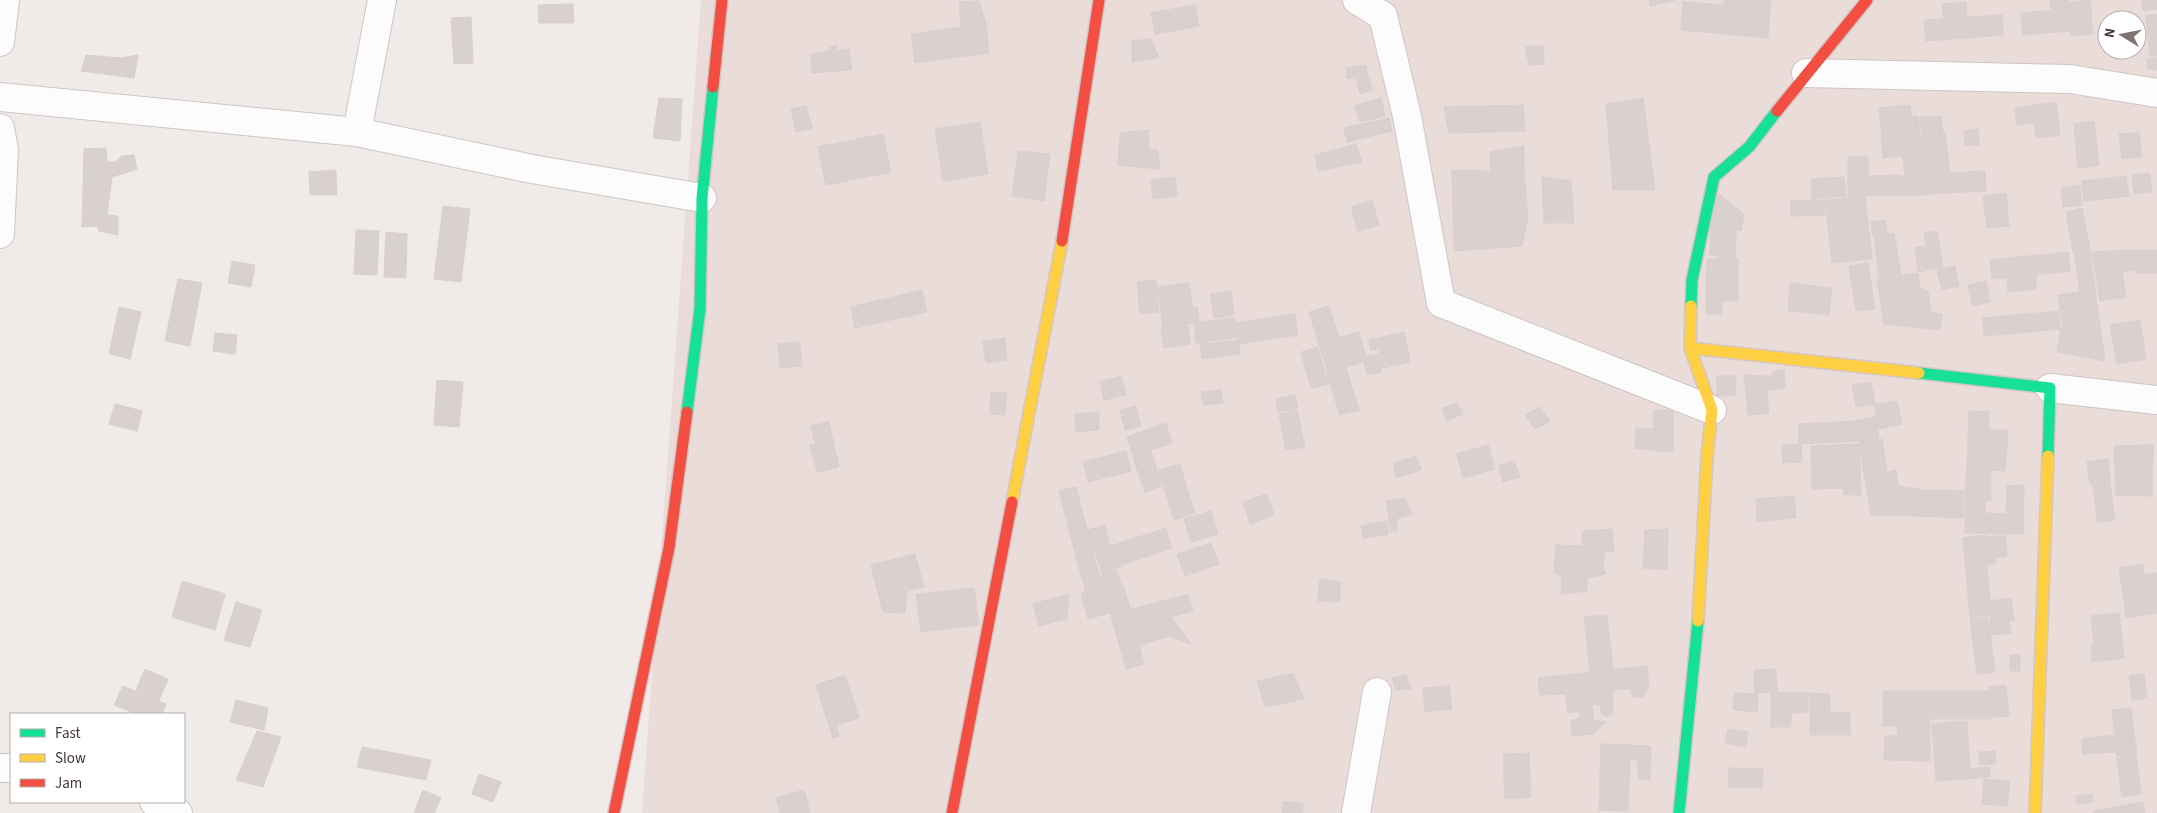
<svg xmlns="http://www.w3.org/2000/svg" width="2157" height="813" viewBox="0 0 2157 813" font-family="'Source Sans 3',sans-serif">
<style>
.residential{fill:#e9dcd9;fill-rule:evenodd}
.building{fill:#d9d1cf;stroke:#d9cfce}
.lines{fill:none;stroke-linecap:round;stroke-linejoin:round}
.street-casing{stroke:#cdc6c4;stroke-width:30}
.fast-casing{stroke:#d5c6c3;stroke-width:14}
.slow-casing{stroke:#d5c6c3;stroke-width:14}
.jam-casing{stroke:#d5c6c3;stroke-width:14}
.street{stroke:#fdfcfc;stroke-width:28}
.fast{stroke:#16e098;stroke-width:11}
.slow{stroke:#ffcf43;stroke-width:11}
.jam{stroke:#f24e42;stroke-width:11}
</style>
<rect width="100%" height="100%" fill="#f0eae8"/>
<path class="residential" d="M701,0H2157V813H642ZM2107,20H2137V50H2107Z"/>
<path class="building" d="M1649,0H1676L1650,6Z
M1724,0H1771L1768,38L1681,30L1683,2L1724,5Z
M2050,0H2068V8L2051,10Z
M2090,0L2093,34L2071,36L2068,2Z
M2142,0H2156L2157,9L2143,11Z
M979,1L986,24L961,27L959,2Z
M1966,2L1967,17L2002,15L2003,35L1926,41L1924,20L1944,19L1942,4Z
M573,4L574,23H539L538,5Z
M1195,5L1199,26L1155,34L1151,13Z
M2068,9L2070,31L2023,35L2021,13Z
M2157,14V56H2150L2146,15Z
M471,17L473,63L454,64L451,18Z
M986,24L989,53L915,63L911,34Z
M1151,39L1159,58L1132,62V41Z
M837,46V51L849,49L852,70L812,73L811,54L830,51V47Z
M1525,46H1543L1544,64L1529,65Z
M86,55L121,58L138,55L134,78L81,71Z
M2157,58V70L2148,69L2147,59Z
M1365,65L1372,90L1360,94L1356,78L1347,79L1346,68Z
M659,98L682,99L680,141L653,138Z
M1381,98L1385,116L1360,122L1354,106Z
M1643,98L1655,190H1613L1606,104Z
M2056,102L2060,135L2036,138L2034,123L2017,125L2015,108Z
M1523,105L1525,131L1449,133L1444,107Z
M1910,105L1911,116H1918L1920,134L1882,138L1879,108Z
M806,106L812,128L796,132L791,109Z
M1941,116L1943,133H1945L1950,173L1985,171L1986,191L1927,194L1920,117Z
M1389,118L1392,131L1347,142L1344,128Z
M2094,121L2099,166L2078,168L2074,124Z
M980,122L988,174L943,181L935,129Z
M1978,129L1979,145L1965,146L1964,131Z
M1149,130V149L1158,150L1160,169L1118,165L1120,133Z
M2139,133L2142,157L2122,159L2119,134Z
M883,134L891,172L826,185L818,147Z
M1920,135L1926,195H1903L1902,176H1905L1903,156L1883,158L1881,139Z
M1356,144L1362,162L1318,171L1315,155Z
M1524,146V172L1491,171L1490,152Z
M106,148L107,162H116L121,156L134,155L137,169L112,177L107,215L118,216V235L99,231L97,226L82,227L84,149Z
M1018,151L1050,154L1044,201L1012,196Z
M1848,157H1868L1869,176L1901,175L1902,195L1848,196Z
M336,170L337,195H310L309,172Z
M1452,170L1524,172L1528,216L1522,246L1454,251Z
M2150,173L2152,192L2134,194L2132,175Z
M2126,176L2129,196L2084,201L2082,181Z
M1175,177L1177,196L1153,199L1151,180Z
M1542,177L1571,181L1574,223H1544Z
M1844,177L1846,196L1812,199L1811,179Z
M2080,185L2082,205L2063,207L2061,188Z
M1714,190L1744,214L1741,231L1709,225Z
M2006,193L2009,226L1987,228L1983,196Z
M1865,196L1872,259L1832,263L1825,200Z
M1372,200L1379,225L1358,231L1351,207Z
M1825,200V215L1791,216V201Z
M443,206L470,209L461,282L434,279Z
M2082,208L2090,250L2073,253L2066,212Z
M1885,220L1887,234L1873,235L1871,222Z
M1711,226L1736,231L1735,258H1719V255H1710Z
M356,230L379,231L377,275L354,274Z
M1937,231L1943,267L1918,272L1915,248L1926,246L1924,233Z
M386,232L407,234L406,278L384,277Z
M1894,233L1901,274L1879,277L1874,236Z
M2135,250V270L2122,271L2126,297L2100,301L2092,252Z
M2136,250H2157V273H2136Z
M2090,251L2101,333L2063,327L2058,295L2080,292L2074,253Z
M2068,252L2070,271L1992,279L1990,260Z
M1707,259H1738V301H1722V314H1706Z
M232,261L255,265L251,287L228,283Z
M1868,263L1875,309L1856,311L1849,266Z
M1955,266L1959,286L1942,290L1937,270Z
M1918,273L1920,288L1928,291L1931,312L1942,314L1940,330L1884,324L1877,279Z
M2036,275V289L2008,292L2007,278Z
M178,279L202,283L190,346L165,341Z
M1156,280L1159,312L1140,314L1137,282Z
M1986,281L1990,302L1972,306L1968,285Z
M1189,283L1193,308L1197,307L1199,322L1163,327L1158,287Z
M1790,283L1832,288L1829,315L1788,311Z
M922,290L927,312L855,328L851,307Z
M1231,291L1234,315L1214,318L1210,294Z
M1329,306L1339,338L1319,344L1309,312Z
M119,307L141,312L130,359L109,354Z
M2059,311L2060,329L1984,336L1983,318Z
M1295,314L1298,335L1239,344L1236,323Z
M1235,318L1237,337L1196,343L1194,323Z
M2140,320L2146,359L2117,364L2110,325Z
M1188,325L1190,344L1164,348L1161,328Z
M2061,327L2101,334L2105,361L2057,352Z
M1359,332L1366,356L1361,357L1363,362L1328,373L1319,344Z
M1404,332L1410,362L1383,368L1378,349L1371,350L1369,340Z
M215,333L237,335L235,354L213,351Z
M1005,338L1007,360L986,363L983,341Z
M1238,340L1240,354L1202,359L1200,344Z
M800,342L802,366L780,368L778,344Z
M1318,347L1328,384L1311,388L1301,352Z
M1378,354L1382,372L1367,375L1363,357Z
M1346,368L1359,410L1340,415L1327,374Z
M1784,370L1785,388L1767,390L1766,376H1773V371Z
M1744,375L1765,376L1769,413L1748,415Z
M1121,376L1126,395L1104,400L1100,382Z
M1717,376H1736L1735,396H1717Z
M437,380L463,382L459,427L434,425Z
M1871,382L1875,404L1856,407L1852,385Z
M1221,390L1223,403L1203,405L1201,392Z
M991,392L1007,393L1005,415L990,414Z
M1295,395L1298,408L1278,412L1276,399Z
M1897,401L1902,424L1879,429L1874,405Z
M1457,403L1463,414L1446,421L1442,408Z
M115,404L142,411L137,431L109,424Z
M1136,406L1141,426L1125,430L1120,410Z
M1540,407L1550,421L1535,429L1525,415Z
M1297,410L1305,447L1286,450L1279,414Z
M1654,410H1673V451H1653Z
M1969,411L1989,412V430H2008L2005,471L1967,469Z
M1099,412V430L1076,432L1075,414Z
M1876,417L1879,438L1859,442L1855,421Z
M1854,421L1858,441L1799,444V424Z
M829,422L839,467L817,472L810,445L815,444L811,426Z
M1166,423L1172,443L1133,456L1127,437Z
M1636,428L1653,429L1651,450L1635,448Z
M1882,439L1887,472L1896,470L1898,486L1919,489L1918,516L1871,515L1859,443Z
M1801,444L1802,462L1783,463L1782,445Z
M1859,444L1861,495H1844L1843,488L1812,489L1811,446Z
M1488,445L1495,469L1463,478L1457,454Z
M2153,445L2152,496L2116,495L2114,446Z
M1126,451L1131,471L1088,482L1083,462Z
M1151,451L1162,486L1145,492L1133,457Z
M1416,456L1421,470L1396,478L1393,463Z
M2108,459L2110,483L2090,485L2087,462Z
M1514,461L1520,477L1503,482L1498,466Z
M1180,464L1187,488L1166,494L1159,470Z
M1966,471H1991V501H1986L1985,513L2006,514L2007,486L2024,485L2023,534L1965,533Z
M2110,483L2115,520L2097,522L2093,486Z
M1076,487L1093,552L1076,557L1059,491Z
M1187,488L1195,513L1174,520L1166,494Z
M1919,490L1964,491L1963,518L1919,516Z
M1267,494L1274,515L1250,524L1243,502Z
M1794,496L1796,518L1757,522L1756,499Z
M1404,498L1413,514L1396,519L1398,530L1391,532L1386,501Z
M1211,511L1218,534L1191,542L1184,519Z
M1387,521L1389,534L1363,538L1361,526Z
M1105,525L1110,546L1094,550L1088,530Z
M1166,528L1172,548L1121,565V567L1102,573L1095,551Z
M1612,529L1614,552H1605L1603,569L1606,574L1587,578V591L1561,594L1562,577L1554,573L1556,545L1582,546L1583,531Z
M1668,529L1667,570L1643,568L1645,530Z
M1986,535V537L2005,535L2007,556L1996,557V564H1987L1990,601L2011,598L2014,620L1991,623L1990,615L1970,617L1963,538Z
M1211,543L1219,564L1185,576L1177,554Z
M1093,552L1109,613L1088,619L1081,593L1086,591L1076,558Z
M915,554L924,587L907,591L905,613L883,612L871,565Z
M2143,564L2144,575L2157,573V594L2124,600L2119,568Z
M1117,570L1121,584L1104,589L1100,575Z
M1320,579L1340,582V602L1318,601Z
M182,581L225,594L215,630L172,617Z
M1123,585L1130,608L1110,614L1104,590Z
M974,588L979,625L921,632L916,594Z
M1069,594L1067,619L1039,626L1033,604Z
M1188,594L1193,611L1171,617L1191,644L1170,636L1139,645L1144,664L1126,669L1111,615Z
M2157,595V613L2126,618L2124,600Z
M236,602L262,610L250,647L224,640Z
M2119,613L2124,658L2092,662L2091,644H2094L2091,616Z
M1607,615L1613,669L1590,672L1584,617Z
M1988,617L1995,672L1977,674L1970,619Z
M2009,621L2011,633L1991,635L1989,624Z
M2010,655H2020V671H2010Z
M1647,666L1649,686L1643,697H1634L1630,689L1613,690V714L1607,716L1602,714L1600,705L1592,704L1593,720L1606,722L1594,734L1572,736L1571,721L1580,717L1579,711L1568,713L1565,694L1540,695L1538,678Z
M145,669L168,679L159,700L136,690Z
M1776,669L1777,692L1755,693L1754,670Z
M1293,673L1304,699L1265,707L1257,681Z
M2144,674L2147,698L2132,700L2129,676Z
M845,675L859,718L836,725L839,736L833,738L816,685Z
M1406,675L1411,689L1396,690L1392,678Z
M2006,685L2009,716L1992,717L1989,687Z
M123,686L166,704L162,714H137L114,705Z
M1449,686L1452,709L1425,712L1423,688Z
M1883,691H1930V761L1884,760L1885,736H1898V726H1883Z
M1931,691H1988L1991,719H1931Z
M1734,693L1758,694L1757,712L1733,710Z
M1771,693H1808V712L1791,713V727H1771Z
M1810,693L1830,694V712L1850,713V735H1810Z
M236,700L268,708L264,730L230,722Z
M2131,708L2134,732L2115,734L2112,710Z
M1967,721L1970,769L1989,767L1990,777L1936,781L1932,724Z
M1728,729L1748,732L1746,747L1725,743Z
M257,731L281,737L263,787L236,780Z
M2134,733L2137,755L2117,757L2116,752L2083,754L2082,739Z
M1601,744L1651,746L1650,780L1638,779V760H1630L1628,811L1599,810Z
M362,747L431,760L426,780L357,767Z
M1995,751L1996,764L1980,765L1979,752Z
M1529,753L1531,797L1505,799L1503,754Z
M2136,756L2141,794L2122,797L2117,759Z
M1729,768L1763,769L1762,788L1728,787Z
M479,774L501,782L493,802L472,794Z
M1984,779L2010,781L2007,806L1982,804Z
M423,790L441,798L434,813H414Z
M804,790L810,813H780L776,798Z
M2092,794L2093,802L2077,804L2076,796Z
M1283,802L1303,803V813H1282Z
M2143,802L2145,813H2095L2094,811Z"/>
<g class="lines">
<defs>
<path id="street" d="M1357,0L1383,16L1407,116L1441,303L1712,410
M0,42L5,0
M1806,73L2070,79L2157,93
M0,97L357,132L532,169L702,198
M0,128L4,150L0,234
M357,132L382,0
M2050,388L2157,400
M0,768H11
M154,802L178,813
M1356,813L1377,692"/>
<path id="fast" d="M1691,306L1692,280L1714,177L1749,147L1777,111
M1919,373L2050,388L2048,456
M687,412L700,309L702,198L713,87
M1679,813L1698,621"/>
<path id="slow" d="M1691,306L1690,348L1712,410L1707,456L1698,621
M1690,348L1919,373
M1012,502L1062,241
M2035,813L2048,456"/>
<path id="jam" d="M713,87L722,0
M1777,111L1867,0
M1062,241L1099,0
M614,813L669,548L687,412
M952,813L1012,502"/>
</defs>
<use href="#street" class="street-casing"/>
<use href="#fast" class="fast-casing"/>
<use href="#slow" class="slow-casing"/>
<use href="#jam" class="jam-casing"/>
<use href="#street" class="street"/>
<use href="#fast" class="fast"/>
<use href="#slow" class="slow"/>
<use href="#jam" class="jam"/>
</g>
<rect x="10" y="713" width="175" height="90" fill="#ffffff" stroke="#b5aeae"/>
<rect x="20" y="729" width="25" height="8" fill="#16e098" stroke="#b5aeae"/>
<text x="55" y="738" font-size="15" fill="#473534">Fast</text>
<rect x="20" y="754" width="25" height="8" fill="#ffcf43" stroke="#b5aeae"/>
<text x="55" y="763" font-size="15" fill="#473534">Slow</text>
<rect x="20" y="779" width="25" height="8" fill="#f24e42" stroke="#b5aeae"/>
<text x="55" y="788" font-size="15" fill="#473534">Jam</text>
<g transform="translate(2122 35) rotate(280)"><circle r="24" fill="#ffffff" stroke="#b5aeae"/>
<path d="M0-4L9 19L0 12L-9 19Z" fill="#827473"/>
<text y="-8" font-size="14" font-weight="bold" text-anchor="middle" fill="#473534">N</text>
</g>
</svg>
